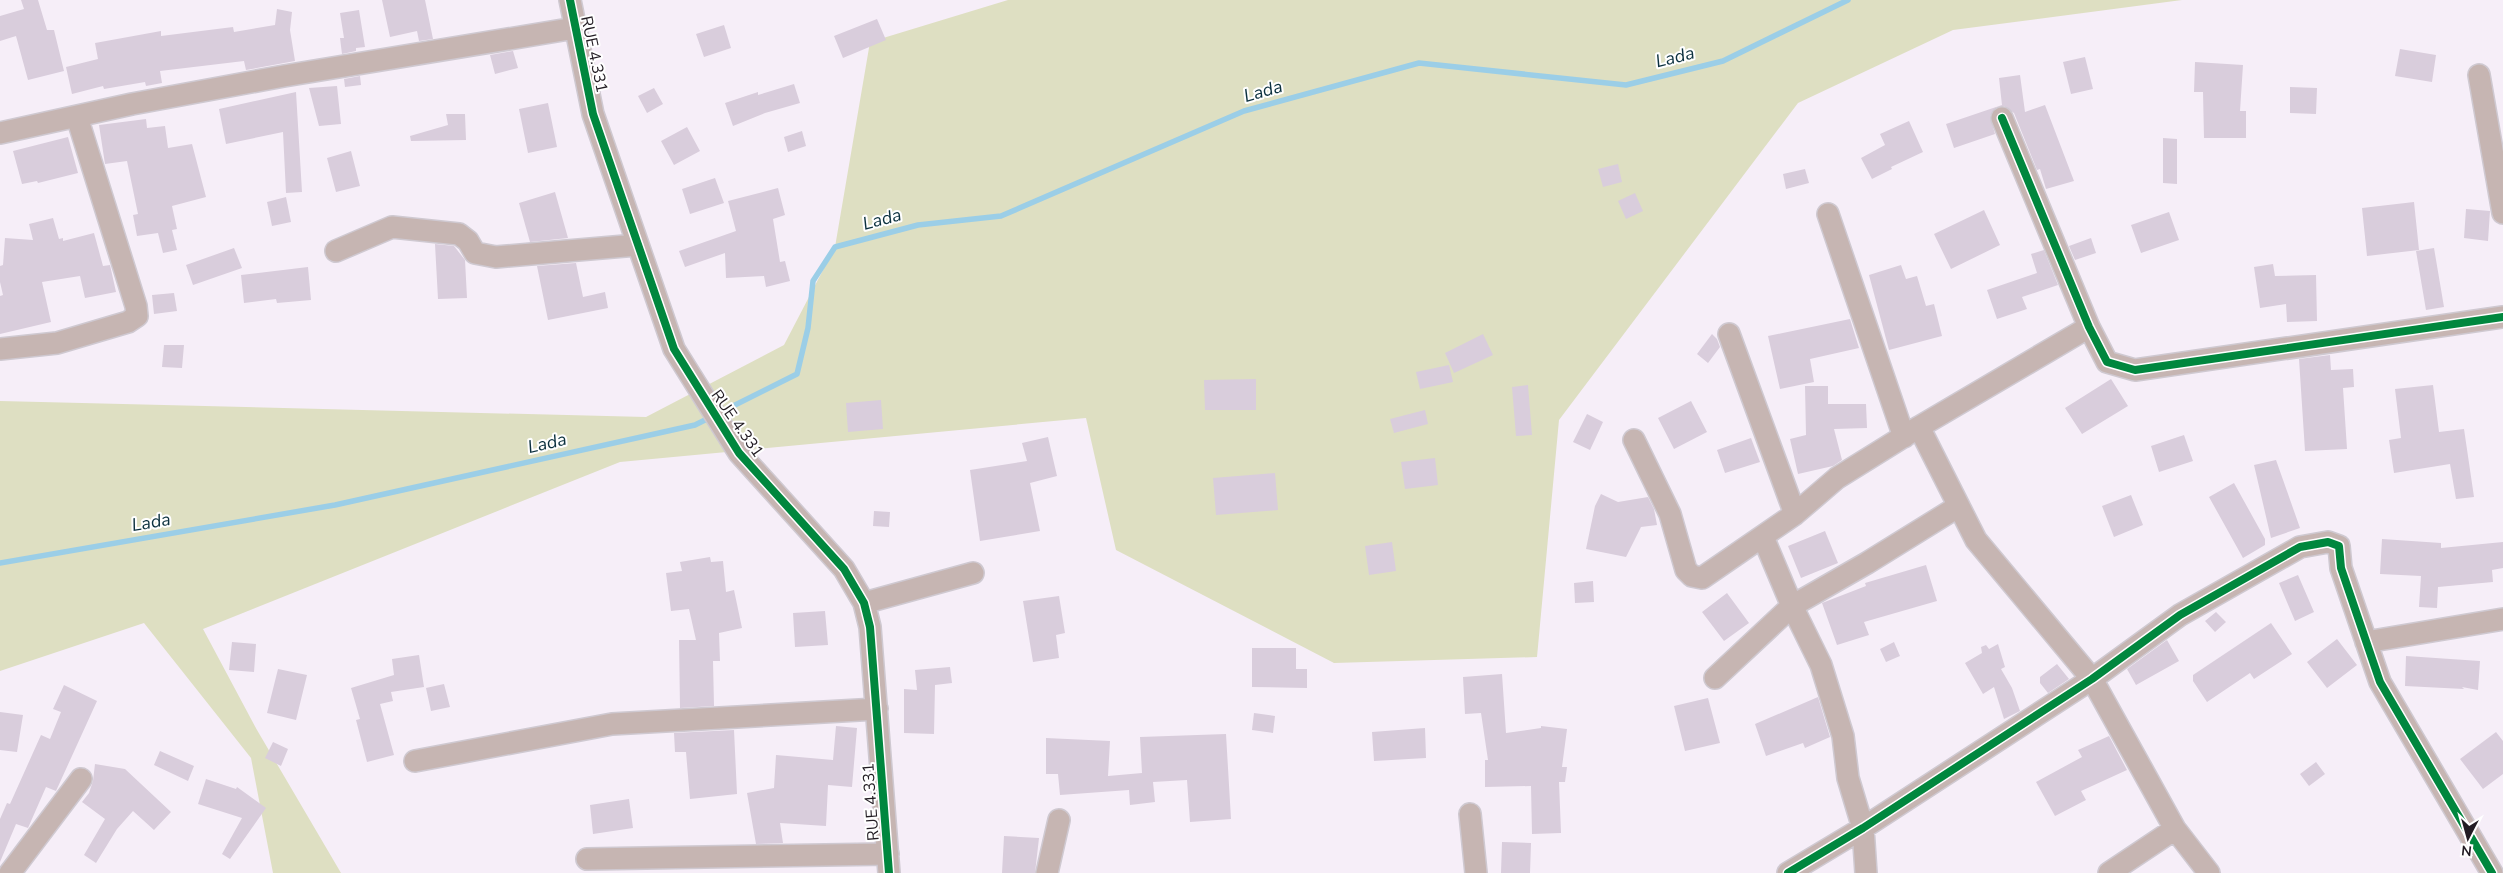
<svg xmlns="http://www.w3.org/2000/svg" width="2503" height="873" viewBox="0 0 2503 873" font-family="'Nunito Sans',sans-serif">
<style>
.green{fill:#dedfc2}
.lines{fill:none;stroke-linecap:round;stroke-linejoin:round}
.stream{stroke:#9bcee7;stroke-width:5.5}
.building{fill:#d9cddc}
.street-casing{stroke:#cfc9d1;stroke-width:24}
.street{stroke:#c6b5b2;stroke-width:21}
.cycleway-casing{stroke:#fff;stroke-width:11}
.cycleway{stroke:#00873e;stroke-width:8}
.labels{text-anchor:middle;stroke-width:4;stroke-linejoin:round;paint-order:stroke}
.street-label{font-size:16px;fill:#221c23;stroke:#fff}
.water-label{font-size:18px;font-style:italic;fill:#0b303e;stroke:#fff}
</style>
<rect width="100%" height="100%" fill="#f6eef8"/>
<path class="green" d="M1008,0H2182L1953,30L1798,103L1559,420L1537,657L1334,663L1116,550L1086,418L620,462L203,629L257,730L341,873H273L251,758L144,623L0,671V401L646,417L784,345L835,247L870,42Z"/>
<g class="lines">
<path class="stream" d="M0,563L335,505L695,425L797,374L808,328L813,281L835,247L918,225L1001,216L1244,111L1419,63L1626,85L1723,61L1848,0"/>
</g>
<path class="building" d="M21,0H38L47,30H54L64,71L28,80L16,36L0,41V16L24,9Z
M382,0H425L433,39L419,41L417,31L390,37Z
M277,9L292,12L290,30L295,61L246,70L244,61L160,71L162,83L146,86L145,82L104,89L103,86L72,94L66,67L98,59L95,43L161,31V36L233,27L234,32L275,25Z
M359,10L365,47L356,48V51L342,54L340,38H344L340,13Z
M877,19L886,40L843,58L834,36Z
M724,25L731,48L704,57L696,34Z
M2400,49L2436,55L2432,82L2395,76Z
M513,51L518,68L495,74L490,55Z
M2085,57L2093,89L2071,94L2063,62Z
M2195,62L2243,65L2240,111H2246V138H2204L2203,92H2194Z
M2020,75L2025,112L2045,105L2074,181L2046,189L2040,169L2037,170L2014,113L2004,106L1997,107L1990,116L1995,134L1954,148L1946,124L2002,105L1999,78Z
M360,76L361,85L345,87L344,79Z
M794,84L800,103L765,113L733,126L725,103L758,92V95Z
M337,86L341,124L319,126L309,88Z
M2290,87L2317,88L2316,114L2290,113Z
M654,88L663,104L647,113L638,96Z
M296,92L302,192L286,193L283,132L226,144L219,109Z
M548,103L557,147L528,153L519,109Z
M446,114H465L466,140L411,141L410,136L448,125Z
M146,119L147,128L165,126L168,148L192,144L206,197L172,206L177,229L172,230L177,250L163,253L158,233L137,236L133,215L138,214L127,161L105,164L99,125Z
M1909,121L1923,152L1891,167L1892,169L1872,179L1861,158L1885,145L1880,134Z
M687,127L700,151L674,165L661,141Z
M802,131L806,146L788,152L784,137Z
M68,137L78,173L38,183L37,181L22,184L13,151Z
M2163,138L2177,139V184L2163,183Z
M351,151L360,186L336,192L327,158Z
M1618,164L1622,182L1603,187L1598,169Z
M1805,169L1809,183L1786,189L1783,174Z
M715,178L724,203L690,214L682,189Z
M778,188L785,215L773,219L780,262L785,261L790,281L766,287L764,276L726,278L725,253L685,267L679,251L736,231L728,201Z
M555,192L568,238L530,242L519,203Z
M1635,193L1643,211L1626,219L1618,201Z
M286,197L291,222L272,226L267,202Z
M2414,202L2419,250L2367,256L2362,208Z
M2466,209L2490,211L2488,241L2464,238Z
M1984,210L2000,245L1951,269L1934,234Z
M2169,212L2179,240L2141,253L2131,225Z
M53,218L59,239L63,238V241L94,233L103,266L110,265L116,292L85,298L80,276L42,282L51,322L0,334V296L3,295L0,282V266L3,265L5,238L33,240L29,224Z
M2091,238L2096,253L2075,260L2069,246Z
M435,244L454,246L465,260L467,298L438,299Z
M234,248L242,268L193,285L186,265Z
M2434,248L2444,307L2426,310L2416,251Z
M2044,250L2058,285L2022,297L2027,309L1997,319L1987,290L2037,273L2031,254Z
M576,263L583,297L605,292L608,308L548,320L537,266Z
M2273,264L2275,276L2316,275L2317,321L2287,322L2286,304L2260,308L2254,267Z
M1901,265L1906,279L1917,276L1926,306L1934,304L1942,336L1889,350L1869,275Z
M308,267L311,300L277,303L276,299L244,303L241,275Z
M174,293L177,311L154,314L152,295Z
M1850,319L1859,348L1810,359L1814,382L1780,389L1768,336Z
M1483,334L1493,355L1454,373L1445,353Z
M1712,334L1717,339L1720,347L1708,363L1697,354Z
M164,345H184L182,368L162,367Z
M2330,355L2331,370L2353,369L2354,387L2343,388L2347,449L2305,451L2299,359Z
M1449,365L1453,382L1420,389L1416,372Z
M1256,379V410H1205L1204,380Z
M2111,379L2128,406L2082,434L2065,408Z
M1528,385L1532,435L1516,436L1512,387Z
M2433,385L2439,432L2464,429L2474,497L2456,499L2450,464L2394,473L2389,440L2401,438L2395,389Z
M1805,386H1828V404H1866L1867,428L1834,429L1842,460L1833,466L1798,474L1790,439L1806,435Z
M881,400L883,429L848,432L846,403Z
M1691,401L1707,432L1674,449L1658,418Z
M1425,410L1428,424L1394,433L1390,419Z
M1587,414L1603,422L1590,450L1573,442Z
M2184,435L2193,461L2159,472L2151,446Z
M1048,437L1057,476L1030,483L1040,531L980,541L970,470L1027,461L1022,443Z
M1751,438L1760,462L1725,473L1717,450Z
M1435,458L1438,485L1405,489L1401,462Z
M2276,460L2300,528L2271,538L2254,465Z
M1275,473L1278,510L1216,515L1213,478Z
M2234,483L2265,539V545L2243,558L2209,497Z
M1601,494L1618,502L1648,497L1654,509L1657,525L1641,527L1626,557L1586,549L1595,506Z
M2131,495L2143,525L2114,537L2102,506Z
M874,511L890,512L889,527L873,526Z
M1825,531L1838,563L1801,578L1788,546Z
M2382,539L2441,543V548L2503,542V568L2492,570L2493,582L2438,587L2437,608L2419,607L2421,576L2380,574Z
M1392,542L1396,571L1369,575L1365,546Z
M710,557L711,562L723,561L726,592L734,590L742,628L719,633L720,661H713L714,706L680,708L679,640H696L689,609L671,611L666,573L682,571L680,562Z
M1926,565L1937,601L1864,622L1869,635L1837,645L1822,603L1866,586L1865,583Z
M2298,575L2314,612L2295,621L2279,583Z
M1593,581L1594,602L1575,603L1574,583Z
M1727,593L1749,623L1724,641L1702,612Z
M1059,596L1065,633L1056,635L1059,658L1033,662L1023,601Z
M825,611L828,645L795,647L793,613Z
M2216,612L2226,622L2215,632L2205,621Z
M2271,623L2292,654L2254,679L2250,673L2207,702L2193,681V675Z
M2337,639L2357,665L2327,688L2307,662Z
M2167,640L2179,661L2136,685L2127,669Z
M232,642L256,644L254,672L229,670Z
M1894,642L1900,656L1886,662L1880,649Z
M1998,644L2005,667L2001,669L2012,688L2020,711L2004,719L1994,687L1983,694L1965,663L1982,653L1981,647L1986,645L1989,649Z
M1252,648H1296V669H1307V688L1252,687Z
M419,655L424,687L391,692L393,701L380,704L394,755L367,762L356,720L360,719L351,688L394,675L392,659Z
M2406,656L2480,661L2478,690L2462,687L2464,689L2405,686Z
M2057,664L2069,679L2048,693L2040,683V677Z
M950,667L952,683L935,685L934,734L904,733V689L917,690L915,670Z
M278,669L307,675L296,720L267,713Z
M1502,674L1506,733L1541,728V726L1567,729L1562,767H1567L1565,782H1559L1561,833L1532,834L1531,786L1485,787V760H1488L1481,713L1465,714L1463,677Z
M444,684L450,707L431,711L426,688Z
M64,685L97,701L56,791L46,787L28,828L16,824L0,862V819L7,803L10,804L41,735L50,739L61,712L53,709Z
M1818,697L1830,737L1805,748L1803,743L1766,756L1755,724Z
M1708,698L1720,743L1685,751L1674,706Z
M0,712L23,715L17,752L0,750Z
M1254,713L1275,716L1273,733L1252,730Z
M836,726L857,728L852,787L828,785L826,826L780,823L783,843L756,844L747,793L774,788L776,755L833,760Z
M1425,728L1426,758L1374,761L1372,732Z
M734,730L737,794L690,799L686,752H675L674,733Z
M2496,732L2503,741V774L2483,789L2460,759Z
M1226,734L1231,819L1190,822L1187,780L1153,782L1155,802L1130,805L1129,790L1060,795L1058,774H1046V738L1110,741L1108,776L1142,773L1140,737Z
M2109,736L2127,770L2081,791L2086,800L2055,816L2036,782L2082,757L2078,750Z
M273,742L288,749L281,766L265,758Z
M160,751L194,766L188,781L154,765Z
M2316,762L2325,774L2309,786L2300,774Z
M95,764L125,769L171,812L154,830L133,811L117,829L96,863L84,855L105,819L82,802L89,793L93,781Z
M206,779L236,789L237,787L266,808L230,859L222,854L242,818L198,804Z
M629,799L633,828L593,834L590,805Z
M1004,836L1039,838L1035,873H1002Z
M1502,842L1531,843L1530,873H1501Z"/>
<g class="lines">
<defs>
<path id="street" d="M570,0L593,114L674,349L739,453L844,569L864,603L870,627L889,873
M2479,75L2503,213
M2002,118L2089,327L2107,362L2135,370L2503,317
M0,133L132,104L284,76L575,28
M1828,214L1904,437
M336,251L392,227L459,234L468,241L475,253L496,257L637,245
M1729,334L1795,514
M0,349L57,343L128,322L137,316L136,306L77,117
M1919,427L1976,540L2092,679L2175,829L2209,873
M1634,440L1670,514L1686,570L1692,576L1702,578L1795,514L1837,478L1919,427L2089,327
M1763,537L1792,606L1821,665L1843,736L1848,778L1863,828L1866,873
M864,603L973,573
M2366,642L2503,619
M1715,678L1792,606L1867,563L1959,506
M415,761L612,724L877,709
M1470,814L1476,873
M587,859L888,854
M10,873L81,779
M1047,873L1059,820
M1788,873L1863,828L2092,679L2180,615L2300,547L2328,542L2339,546L2341,568L2380,682L2492,873
M2109,873L2175,829"/>
</defs>
<use href="#street" class="street-casing"/>
<use href="#street" class="street"/>
<defs>
<path id="cycleway" d="M570,0L593,114L674,349L739,453L844,569L864,603L870,627L889,873
M2002,118L2089,327L2107,362L2135,370L2503,317
M1788,873L1863,828L2092,679L2180,615L2300,547L2328,542L2339,546L2341,568L2380,682L2492,873"/>
</defs>
<use href="#cycleway" class="cycleway-casing"/>
<use href="#cycleway" class="cycleway"/>
</g>
<g class="labels">
<g class="street-label">
<text transform="translate(595 54) rotate(78)" y="6">RUE 4.331</text>
<text transform="translate(738 423) rotate(55)" y="6">RUE 4.331</text>
<text transform="translate(870 802) rotate(-94)" y="6">RUE 4.331</text>
</g>
<g class="water-label">
<text transform="translate(1675 57) rotate(-14)" y="6">Lada</text>
<text transform="translate(1263 91) rotate(-16)" y="6">Lada</text>
<text transform="translate(882 219) rotate(-15)" y="6">Lada</text>
<text transform="translate(547 443) rotate(-13)" y="6">Lada</text>
<text transform="translate(151 522) rotate(-10)" y="6">Lada</text>
</g>
</g>
<g transform="translate(2468 838) rotate(186)" stroke="#ffffff" stroke-width="4" paint-order="stroke">
<path d="M0-4L9 19L0 12L-9 19Z" fill="#221c23"/>
<text y="-8" font-size="14" font-weight="bold" text-anchor="middle" fill="#221c23">N</text>
</g>
</svg>
